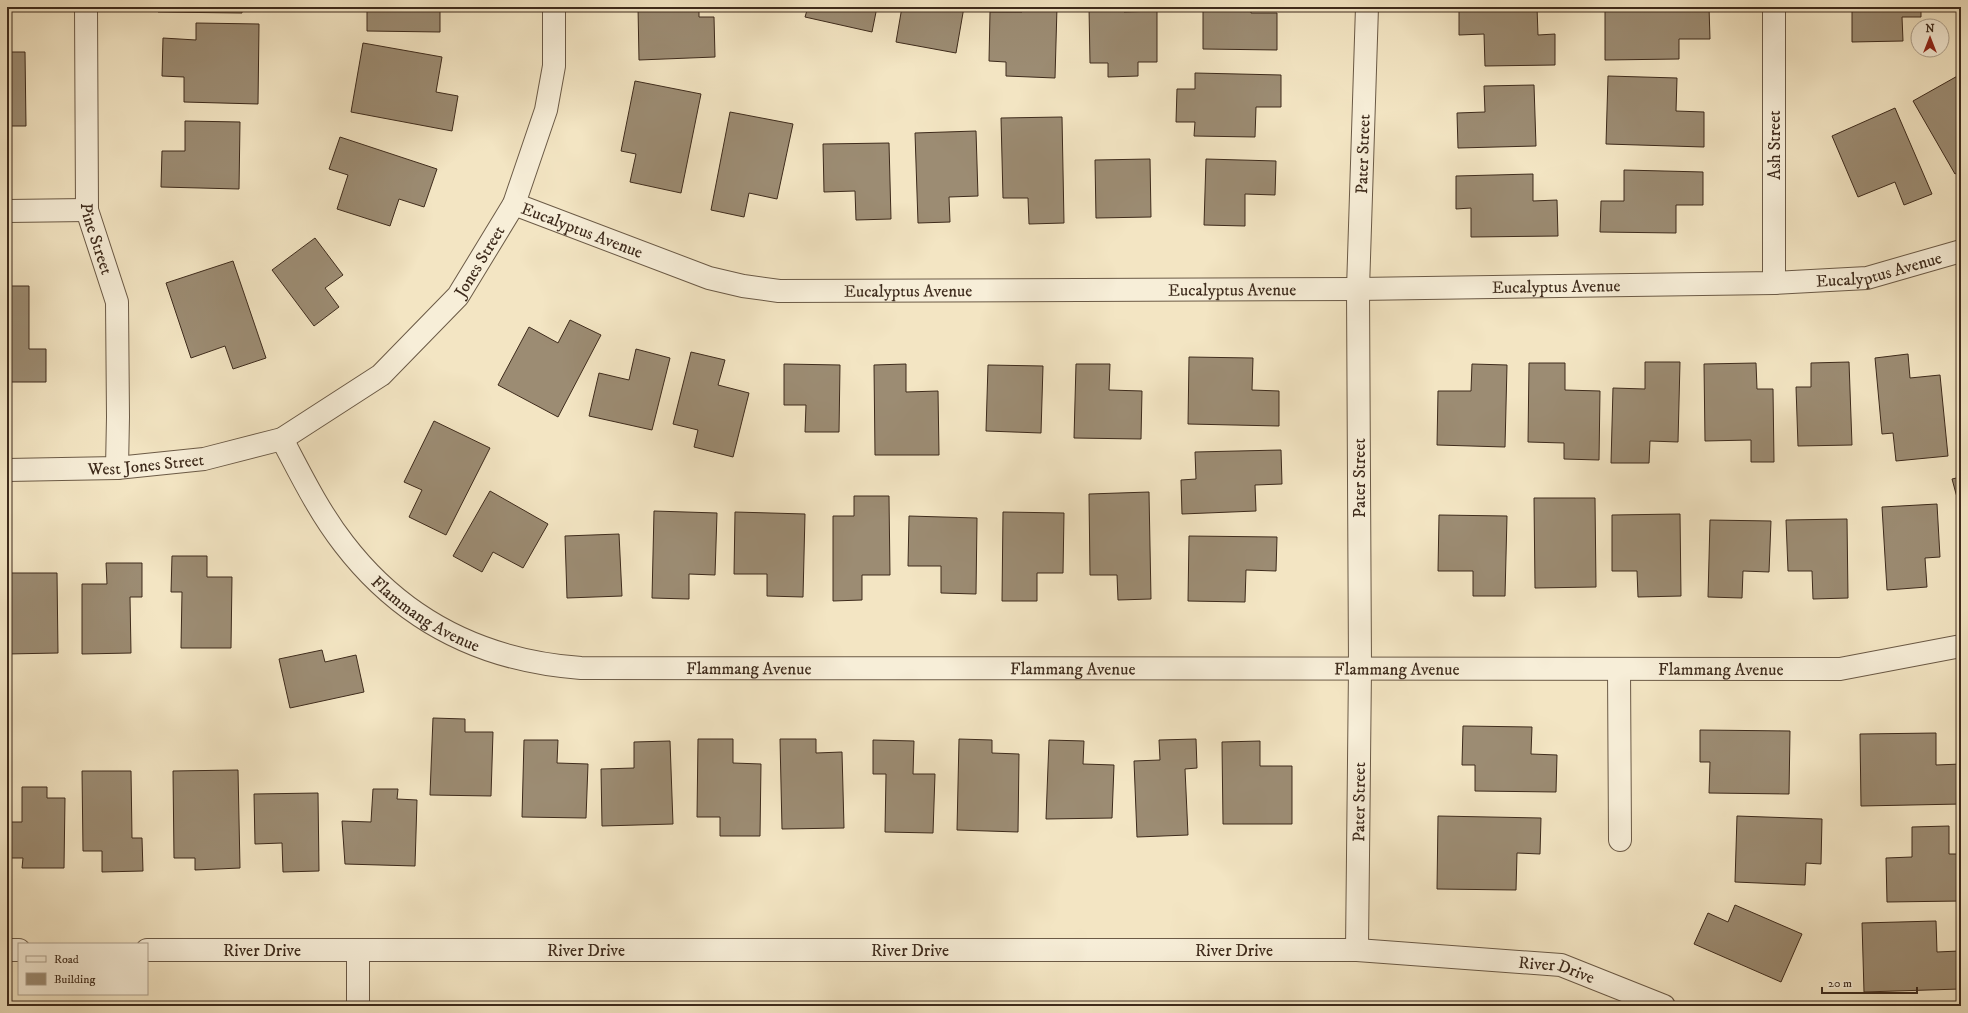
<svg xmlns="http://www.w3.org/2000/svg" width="1968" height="1013" viewBox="0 0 1968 1013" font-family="'IM FELL DW Pica',serif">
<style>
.building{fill:#9c8c73;stroke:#3e2b1c}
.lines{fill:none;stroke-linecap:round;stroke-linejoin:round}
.minor-casing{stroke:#6b5a46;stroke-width:24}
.minor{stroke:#f7eed8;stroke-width:22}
.labels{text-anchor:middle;stroke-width:3.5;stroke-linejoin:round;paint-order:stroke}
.street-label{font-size:17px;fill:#3e2b1c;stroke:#f7eed8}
</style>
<rect width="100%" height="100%" fill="#f3e5c3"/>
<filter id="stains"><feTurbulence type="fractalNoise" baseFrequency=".005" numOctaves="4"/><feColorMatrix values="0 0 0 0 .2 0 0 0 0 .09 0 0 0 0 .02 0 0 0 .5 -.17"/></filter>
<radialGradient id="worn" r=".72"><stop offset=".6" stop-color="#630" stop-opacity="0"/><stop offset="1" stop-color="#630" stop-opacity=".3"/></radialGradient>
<path class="building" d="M158,7H242V13L158,12Z
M367,7H440V32L367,31Z
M638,7H699V17H714L715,57L639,60Z
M808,7H877L872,32L805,17Z
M902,7H964L956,53L896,42Z
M1022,7H1057L1055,78L1006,76V62L989,61L990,12H1022Z
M1089,7H1124V12L1157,11V62H1138V76L1108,77V63H1090Z
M1203,7H1251V13H1277V50L1203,49Z
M1459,7H1537L1538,35L1555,34V65L1485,66L1484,34L1459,35Z
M1605,7H1709L1710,39H1679V59L1605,60Z
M1852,7H1921V17H1902L1903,41L1852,42Z
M196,23L259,24L258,104L184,102V77L162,76L163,38L196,40Z
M363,43L442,57L436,92L458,96L452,131L351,112Z
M7,52H25L26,126H7Z
M1195,73L1281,75V107H1256L1255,137L1194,136L1195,122H1176L1177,89H1195Z
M1961,74V171L1955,174L1913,101Z
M1608,76L1677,78L1676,111L1704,112V147L1606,144Z
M635,81L701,94L681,193L630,182L636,154L621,151Z
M1534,85L1536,146L1458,148L1457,113L1485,112L1484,86Z
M1895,108L1932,194L1904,205L1895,182L1858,197L1832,136Z
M730,112L793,124L777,199L749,193L744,217L711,210Z
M1062,117L1064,223L1029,224L1028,198H1003L1001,118Z
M185,121L240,122L239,189L161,187L162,151H185Z
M976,131L978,196L949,197L950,222L918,223L915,133Z
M340,137L437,169L424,207L399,199L390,226L337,209L348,175L329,169Z
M889,143L891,219L856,220L855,191L824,192L823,144Z
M1150,159L1151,217L1096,218L1095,160Z
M1206,159L1276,161L1275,195L1245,194V226L1204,225Z
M1624,170L1703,172V205H1676V233L1600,232L1601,201H1624Z
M1533,174V201L1557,200L1558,236L1471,237V208L1456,209V176Z
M315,238L343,275L325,288L339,307L314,326L272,270Z
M233,261L266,358L233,369L225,346L191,358L166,283Z
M7,286H29V349H46V382H7Z
M570,320L601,335L558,417L498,385L529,327L558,343Z
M636,349L670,358L652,430L589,416L599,373L629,380Z
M691,352L725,360L718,385L749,393L733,457L694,447L698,430L673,424Z
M1908,354L1910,378L1940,375L1948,456L1896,461L1893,433L1882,434L1875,358Z
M1189,357L1253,358L1252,390L1279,391V426L1188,424Z
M1961,360V371L1957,362Z
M1645,362H1680L1678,442L1650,441L1649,463H1611L1613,388L1645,389Z
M1849,362L1852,445L1798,446L1796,387H1811V363Z
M1529,363H1565V390L1600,391L1599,460L1564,459V443L1528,442Z
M1756,363L1757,389H1773L1774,462H1751V440L1705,441L1704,364Z
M784,364L840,365L839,432H805L806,405H784Z
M906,364V392L938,391L939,455H875L874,365Z
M1076,364H1110L1109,390L1142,391L1141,439L1074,438Z
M1472,364L1507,365L1505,447L1437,445L1438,391H1471Z
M988,365L1043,366L1041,433L986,431Z
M434,421L490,448L446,535L409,517L422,490L404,482Z
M1281,450L1282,484L1255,485L1256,511L1182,514L1181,480L1196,479L1195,452Z
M1961,477V512L1952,479Z
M490,491L548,524L523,568L493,552L482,572L453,556Z
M1149,492L1151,599L1118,600L1117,575H1090L1089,494Z
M854,496H889L890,575H862V600L833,601V516H854Z
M1534,498H1595L1596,587L1535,588Z
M1937,504L1940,557L1925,558L1927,587L1887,590L1882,507Z
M654,511L717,513L715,575L689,574V599L652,598Z
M735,512L805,514L803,597L767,596V574H734Z
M1003,512L1064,513L1063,573H1037V601H1002Z
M1680,514L1681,596L1638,597L1637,571H1612V515Z
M1439,515L1507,516L1505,596H1473V571H1438Z
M909,516L977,518L976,594L941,593V566H908Z
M1847,519L1848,598L1813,599L1812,571H1788L1786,520Z
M1710,520L1771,521L1769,572L1743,571L1742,598L1708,597Z
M619,534L622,596L567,598L565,536Z
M1189,536L1277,537L1276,571L1246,570L1245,602L1188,601Z
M172,556H207V577H232L231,648H181L182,592H171Z
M106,563H142V597H130L131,653L82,654V584H107Z
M7,573H57L58,653L7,654Z
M322,650L325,662L356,655L364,692L290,708L279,659Z
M433,718L465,719V732H493L491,796L430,795Z
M1463,726L1532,727L1531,754L1557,755L1556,792L1475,791V765H1462Z
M1700,730L1790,731L1789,794L1709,793L1710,762H1700Z
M1936,733V765L1961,764V804L1861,806L1860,734Z
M698,739H733V763L761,764L760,836H720V817H697Z
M780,739H816V753L842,752L844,828L782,829Z
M959,739L992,740V753L1019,754L1018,832L957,830Z
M1196,739L1197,768L1185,769L1188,835L1137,837L1134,761L1160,760L1159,740Z
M524,740H558L557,763L588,764L586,818L522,817Z
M873,740L914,741L913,774H935L933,833L885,832L886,774H873Z
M1049,740L1084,741L1083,764L1114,765L1112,818L1046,819Z
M670,741L673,824L602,826L601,769L634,768V742Z
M1260,741V766H1292V824H1223L1222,742Z
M238,770L240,868L195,870V858H174L173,771Z
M82,771H131L132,838H142L143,871L102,872V851H83Z
M22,787H47V798H65L64,868H22L23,858H7V822H22Z
M373,789H398L397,799L417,800L415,866L345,864L342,821L371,822Z
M318,793L319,871L283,872L282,843L255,844L254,794Z
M1438,816L1541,818L1540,854L1517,853L1516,890L1437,889Z
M1737,816L1822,819L1821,864L1806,863L1805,885L1735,882Z
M1949,826V854H1960L1961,901L1887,902L1886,858L1912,857V827Z
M1735,905L1802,934L1781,982L1694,944L1708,913L1728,922Z
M1936,921L1937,952L1959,951L1960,989L1864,992L1862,923Z"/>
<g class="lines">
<defs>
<g id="minor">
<path id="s1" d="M86,7L87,210L117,302L118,417L117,468"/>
<path d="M1774,7V283"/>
<path id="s2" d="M514,204L709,278L743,286L779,291L1358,289L1774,283L1867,278L1961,251"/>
<path d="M7,211L87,210"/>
<path id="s3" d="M282,439C301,475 319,512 344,544C404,622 484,661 581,668L1840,669L1961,646"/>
<path id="s4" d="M7,470L117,468L204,459L282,439L381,375L458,296L514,204L546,110L554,66V7"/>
<path d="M1619,669L1620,840"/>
<path d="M7,950H19"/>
<path id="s5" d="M147,950H1357L1561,965L1664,1006"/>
<path id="s6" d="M1357,950L1360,668L1358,289L1367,7"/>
<path d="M358,1006V950"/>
</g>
</defs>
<use href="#minor" class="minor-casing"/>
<use href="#minor" class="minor"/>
</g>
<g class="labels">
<g class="street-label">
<text transform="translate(1774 145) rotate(-90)" y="6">Ash Street</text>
<text dy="6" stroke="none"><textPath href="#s6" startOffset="796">Pater Street</textPath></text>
<text dy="6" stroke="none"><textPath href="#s2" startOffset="73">Eucalyptus Avenue</textPath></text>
<text dy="6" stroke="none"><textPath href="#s1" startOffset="233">Pine Street</textPath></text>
<text dy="6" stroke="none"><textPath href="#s4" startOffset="547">Jones Street</textPath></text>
<text dy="6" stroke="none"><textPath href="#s2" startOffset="1381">Eucalyptus Avenue</textPath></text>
<text dy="6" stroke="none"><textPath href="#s2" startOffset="1057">Eucalyptus Avenue</textPath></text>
<text dy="6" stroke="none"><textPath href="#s2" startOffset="733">Eucalyptus Avenue</textPath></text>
<text dy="6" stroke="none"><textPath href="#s2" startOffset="409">Eucalyptus Avenue</textPath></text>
<text dy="6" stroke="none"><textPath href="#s4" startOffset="139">West Jones Street</textPath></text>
<text transform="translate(1359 478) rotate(-90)" y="6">Pater Street</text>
<text dy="6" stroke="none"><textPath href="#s3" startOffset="231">Flammang Avenue</textPath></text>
<text dy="6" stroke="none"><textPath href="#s3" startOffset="566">Flammang Avenue</textPath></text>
<text dy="6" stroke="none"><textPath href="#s3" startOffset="890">Flammang Avenue</textPath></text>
<text dy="6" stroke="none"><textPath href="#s3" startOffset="1214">Flammang Avenue</textPath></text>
<text dy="6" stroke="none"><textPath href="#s3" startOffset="1538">Flammang Avenue</textPath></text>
<text dy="6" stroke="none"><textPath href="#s6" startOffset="148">Pater Street</textPath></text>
<text dy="6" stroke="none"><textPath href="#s5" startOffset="115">River Drive</textPath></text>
<text dy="6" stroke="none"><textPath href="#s5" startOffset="439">River Drive</textPath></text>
<text dy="6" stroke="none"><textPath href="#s5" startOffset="763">River Drive</textPath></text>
<text dy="6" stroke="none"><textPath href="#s5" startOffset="1087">River Drive</textPath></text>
<text dy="6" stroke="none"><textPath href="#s5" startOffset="1411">River Drive</textPath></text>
</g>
</g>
<rect width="1968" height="1013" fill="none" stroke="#f3e5c3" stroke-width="24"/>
<rect x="8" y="8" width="1952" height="997" fill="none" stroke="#3e2b1c" stroke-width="2"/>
<rect x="12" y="12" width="1944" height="989" fill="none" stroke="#3e2b1c"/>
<rect x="18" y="943" width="130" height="52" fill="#f7eed8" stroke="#ada08d"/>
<rect x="26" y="956" width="20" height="6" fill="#f7eed8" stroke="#ada08d"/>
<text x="54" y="963" font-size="12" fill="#3e2b1c">Road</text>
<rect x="26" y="973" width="20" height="12" fill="#9c8c73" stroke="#ada08d"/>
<text x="54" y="983" font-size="12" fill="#3e2b1c">Building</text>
<g transform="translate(1930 38)"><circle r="19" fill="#f7eed8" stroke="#ada08d"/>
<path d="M0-3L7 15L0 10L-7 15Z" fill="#8f2418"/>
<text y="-6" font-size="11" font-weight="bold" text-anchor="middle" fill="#3e2b1c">N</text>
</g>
<path d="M1822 987v6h95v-6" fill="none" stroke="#3e2b1c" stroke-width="2"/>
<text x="1828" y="987" font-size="12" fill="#3e2b1c" stroke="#f7eed8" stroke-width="3" paint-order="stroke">20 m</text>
<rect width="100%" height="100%" filter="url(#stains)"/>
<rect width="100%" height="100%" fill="url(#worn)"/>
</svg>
